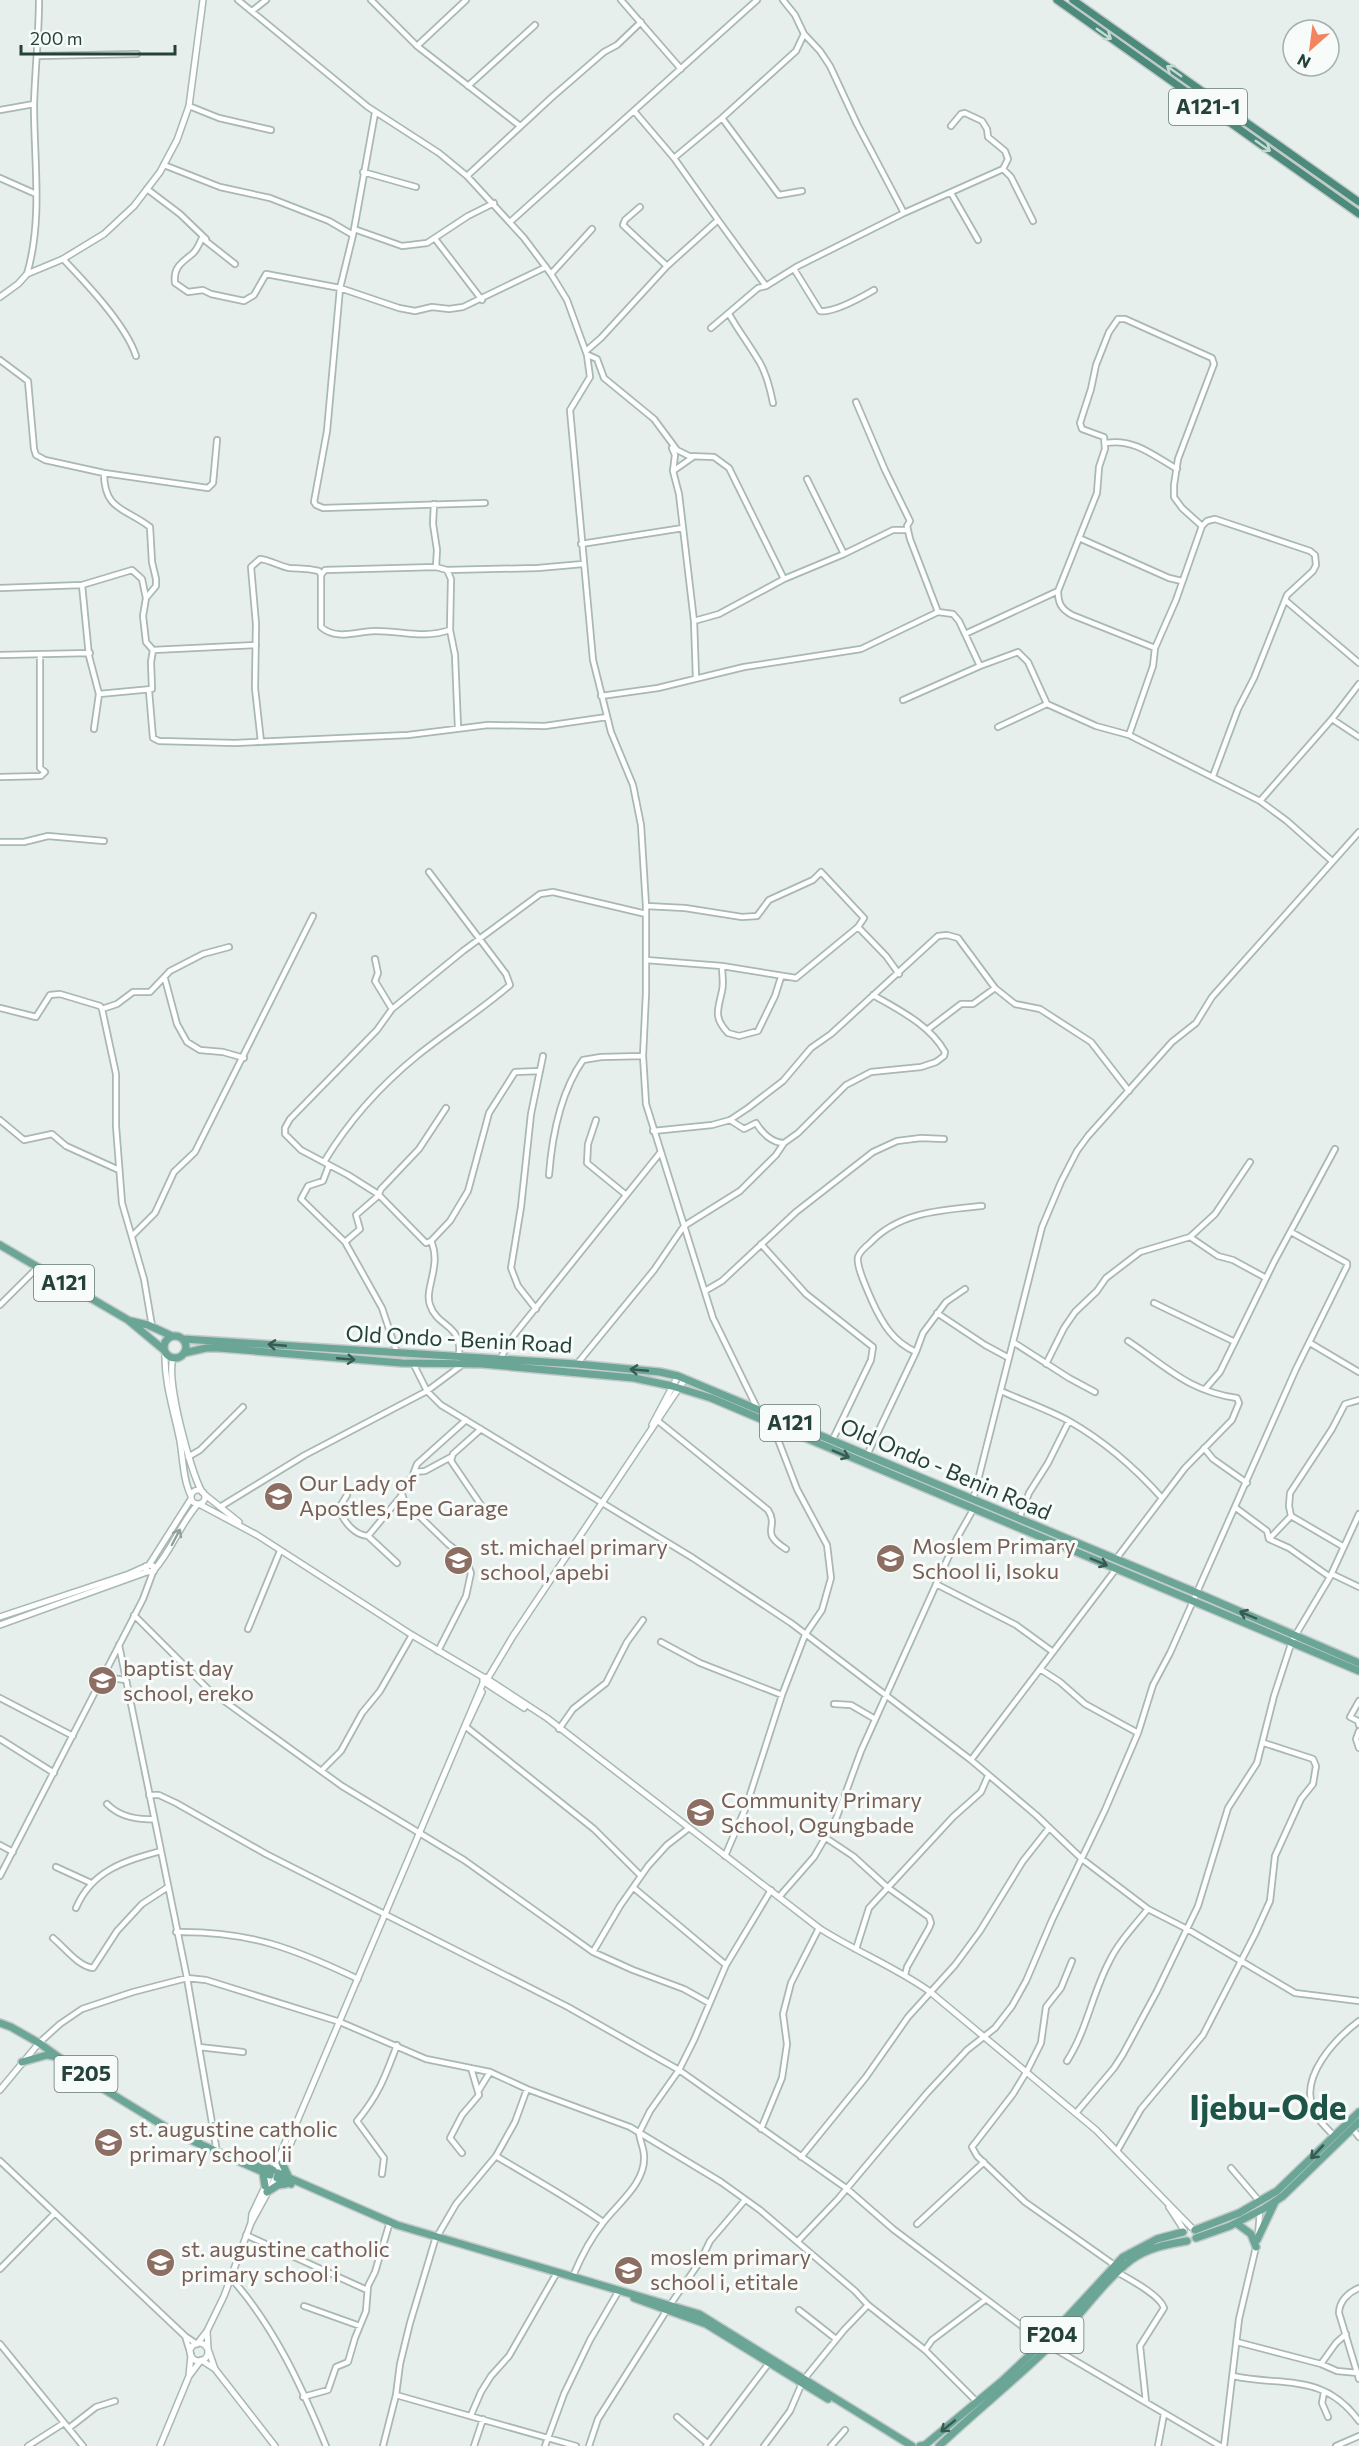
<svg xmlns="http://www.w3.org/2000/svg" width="1359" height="2446" viewBox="0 0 1359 2446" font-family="Commissioner,sans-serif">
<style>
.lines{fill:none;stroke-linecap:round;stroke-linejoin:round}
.minor-casing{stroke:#a8b8b2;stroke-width:8}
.tertiary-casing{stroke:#a8b8b2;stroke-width:8}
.primary-casing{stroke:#c2cac8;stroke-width:10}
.trunk-casing{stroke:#c2cac8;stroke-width:10}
.minor{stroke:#fff;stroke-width:4.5}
.tertiary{stroke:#fff;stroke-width:5}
.primary{stroke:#6aa596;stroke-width:7}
.trunk{stroke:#4c8a7c;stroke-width:7}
.oneway{stroke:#c4d9d4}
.oneway2{stroke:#365b51}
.oneway3{stroke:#92a09c}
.labels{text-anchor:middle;stroke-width:6;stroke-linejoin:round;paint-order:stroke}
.shield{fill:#f7fbf9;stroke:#637a73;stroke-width:1.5}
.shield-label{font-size:21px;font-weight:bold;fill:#24423a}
.street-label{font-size:22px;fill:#24423a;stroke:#f7fbf9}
.education-label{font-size:22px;fill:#785e54;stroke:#f7fbf9;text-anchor:start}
.town-label{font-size:34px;font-weight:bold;fill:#1f5548;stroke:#f7fbf9}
</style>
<rect width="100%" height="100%" fill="#e6efeb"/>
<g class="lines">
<defs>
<path id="minor" d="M238,0L368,107L439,153L467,176L524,238L551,274L567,300L587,355L590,377L570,410L593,660L611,732L633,785L641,825L646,906V993L643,1056L646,1104L713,1318L758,1410
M371,0L417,46L520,126
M621,0L681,69
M783,0L795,15L804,34L820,51L830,66L857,124L904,213
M252,11L266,0
M417,46L466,0
M37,56L137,54
M468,86L535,25
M189,106L219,118L271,130
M0,110L34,104
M634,111L674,158L718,220
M375,113L353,235L340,288L327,431L314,502L316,505L323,508L485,503
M722,118L779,195L802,191
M674,158L722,118L796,51L804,34
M164,165L220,187L270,198L329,221L353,235
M1003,169L1011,177L1033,221
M363,172L416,187
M467,176L551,98L604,52L617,45L641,22
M0,178L36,194
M147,189L180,214L206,239L202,238L235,264
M951,193L978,240
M640,207L625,220L623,225L667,266
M510,222L757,0
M354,229L402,246L427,243L468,216L494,203
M202,238C199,244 197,251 191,255C181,263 173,268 175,283L188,292L203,290L211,294L244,301L254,295L266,274L340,288L399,308L415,311L432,307L449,309L463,307L546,267
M436,240L482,300
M63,259C86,283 126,325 136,356
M794,269L820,311C833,313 862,297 874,290
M27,274C43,219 34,162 34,105C35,70 39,35 39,0
M551,274L592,229
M729,314C738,330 748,343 757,358C766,371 770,388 773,403
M711,328L758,288L766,286
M586,351L601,338L667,266L718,220L766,286L798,266L904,213L1003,169L1008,159L1005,151L988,137L987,129L982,121L965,113L961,114L951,126
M588,355L597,359L604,378L654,419L677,450L689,456L714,457L729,468L784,579
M0,360L28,381L34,449L36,455L45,460L104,473L208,488L213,483L217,440
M856,402L885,470L910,521L907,526L910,539L938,612
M1106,443C1134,438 1154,456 1177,469
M672,448L675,455L673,471L679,494L694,621L696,678
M673,471L693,457
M807,479L844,554
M434,504L433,524L437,550L436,567L447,570L451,579L450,630L455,655L458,728
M1079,538L1169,578L1182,581
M581,544L683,528
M436,567L325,570L321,575V627C337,641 357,631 375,631C404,631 422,639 450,630
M447,570L538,568L583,564
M82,585L89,656L99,694L94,729
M0,588L82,585L132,570L142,579L146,598
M1285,600L1359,663
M694,621L719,614L784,579L844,554L893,530H908
M965,634L1058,591
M1155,648L1072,615C1061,609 1058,603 1058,591L1097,493L1099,467L1105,449L1104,437L1082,429L1080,423L1091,389L1096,365L1109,332L1118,319H1125L1212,358L1214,364L1178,459L1174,485V497L1182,508L1202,526
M153,650L256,645
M0,655L90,653
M149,691L153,738L159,741L235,743L408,735L488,725L545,726L607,717
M99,694L152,689L151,662L153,650L146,642L143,616L146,598L156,586V579L152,562L150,527C126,508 104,511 104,473
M601,696L658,688L744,667L861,649L938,612L953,614L959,621L980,666L1018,652L1028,662L1047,704L1096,726L1129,735L1260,801L1287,821L1332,861
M903,700L980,666
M1332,719L1359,737
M998,727L1047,704
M1129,735L1153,666L1155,648L1176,600L1202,526L1207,521L1215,519L1310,551L1315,555L1316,565L1313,571L1287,595L1254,678L1238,709L1213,776
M261,742L255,688L256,624L251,567L260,559C270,560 279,566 289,568C300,569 306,568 319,571L321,575
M0,777L41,776L45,772L40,768V654
M1260,801L1332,719L1359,684
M0,842H24L48,836L104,841
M646,906L685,908L742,917L757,916L769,900L813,880L821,872L864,918L858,927L886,956L899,974
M375,959L378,973L375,981L392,1009
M646,960L722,966L796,978L858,927
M722,966C722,974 724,984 722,991C718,1010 713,1017 728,1033L739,1036L758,1031L775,996L781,977
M165,979L177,1024L187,1042L200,1050L223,1052L244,1058
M0,1008L36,1017L50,995L60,994L100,1006L102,1009L117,1004L133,992H150L170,971L203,954L229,947
M102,1009L116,1074V1126L122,1203L144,1279L152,1326
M927,1030L961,1004H973L995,988
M0,1120L24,1140L52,1134L66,1146L119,1170
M596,1120L588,1144L587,1163L625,1194
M730,1120L744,1129L756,1123C762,1133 772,1143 784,1143
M653,1131L712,1125L730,1120L748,1108L783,1081L811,1048L831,1034L938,936L947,935L958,938L995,988L1015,1004L1040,1009L1091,1042L1129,1091
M324,1162C348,1122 381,1085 418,1055C448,1031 481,1010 510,985L506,974L429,872
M329,1165L323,1181L308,1186L301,1199L345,1242L382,1308L397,1353
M549,1175C552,1136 560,1093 583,1060L601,1057L643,1056
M132,1236L155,1213L174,1172L195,1152L313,916
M1190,1237L1218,1256L1233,1260L1266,1278
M431,1241L426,1243L378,1194L348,1175L301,1150L285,1134V1128L290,1119L377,1030L392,1009L463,951L540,894L553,892L646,914
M431,1241L450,1221L468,1191L489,1113L515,1072L540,1071
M431,1241C442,1266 424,1288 430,1305C438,1330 468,1323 457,1365
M345,1242L360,1229L356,1215L378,1196L381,1189L419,1149L446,1108
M761,1244L806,1294L873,1347L871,1360L832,1441
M705,1291L722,1281L796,1212L873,1152L897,1141L921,1138L944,1139
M1154,1303L1235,1342
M0,1305L38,1267
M536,1309L518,1286L511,1268L521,1207L531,1114L543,1056
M937,1313L985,1345L1009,1358
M1013,1342L1069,1378L1095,1392
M1310,1343L1359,1372
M916,1352C893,1342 882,1323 872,1301C868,1291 856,1267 858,1257C860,1251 865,1247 870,1243C899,1212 941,1210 982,1206
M500,1359L514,1335L660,1153
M413,1363L427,1391L441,1405L693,1558L791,1623L971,1760L1036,1815L1082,1859L1148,1909L1187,1929L1295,1993L1359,2001
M577,1364L654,1270L684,1226L740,1191L776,1155L784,1143L798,1133L846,1085L871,1072L921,1067L936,1062L944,1056L945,1052C930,1025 899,1010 873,995
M1046,1364L1064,1328L1075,1312L1097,1291L1106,1278L1140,1252L1190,1237L1215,1214L1250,1162
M1206,1388L1220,1372L1274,1262L1335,1149
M1001,1391C1023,1401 1047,1409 1069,1421C1104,1441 1136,1469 1162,1498
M658,1421L768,1510C780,1529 758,1531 786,1549
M481,1429L453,1454L451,1461L483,1508
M1204,1448L1213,1459L1247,1483
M867,1455L916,1352L923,1333L946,1302L965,1289
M188,1457L200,1450L243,1407
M414,1472L425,1471L451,1457
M347,1495L339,1508C343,1521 354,1535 368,1536L402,1495
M973,1500L1042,1227L1061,1182L1077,1151L1088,1136L1172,1042L1196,1023L1212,997L1359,832
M220,1507L305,1455L427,1391L462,1365
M1236,1508L1267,1531L1269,1539L1289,1548L1330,1577
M1291,1516L1344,1547
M1019,1519L1029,1493L1048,1463L1069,1421
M368,1536L397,1563
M1269,1539L1291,1516L1289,1506L1290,1493L1332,1429L1345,1404L1359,1400
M1116,1559L1185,1468L1232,1420L1239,1403L1237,1398C1188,1391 1167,1367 1128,1341
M1332,1574L1359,1587
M936,1584L1016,1625L1053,1652
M134,1615L209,1690L342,1786L464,1860L593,1952L633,1970L684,1989L709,2003
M248,1629L280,1551
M661,1642L700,1663L782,1695
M119,1645L187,1978L217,2152
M438,1651L466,1596L471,1573L465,1557L448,1544L410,1507L404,1500L401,1491L412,1477L417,1464L466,1420
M1040,1669L1060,1682L1085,1704L1138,1733
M103,1677L126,1680
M0,1698L73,1736
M1359,1701L1350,1717L1358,1721L1359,1725
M834,1704L851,1705L875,1719
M465,1726L594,1829L641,1876
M559,1729L573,1709L606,1683L627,1642L643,1620
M1359,1731L1356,1739L1359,1748
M0,1739L54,1773
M971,1760L1116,1569
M321,1771L341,1751L362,1713L380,1691L412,1635
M149,1795H159L176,1803L266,1854L568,2007L679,2070L846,2188L893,2229L1043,2342
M107,1804C120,1817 137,1820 154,1819
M826,1838L853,1856L887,1887L929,1917L931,1923L929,1928L907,1967L905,1975
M0,1845L13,1852
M725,1856L746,1807L782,1695L805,1635L822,1610L831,1578L827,1545L797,1489L772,1424
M56,1867L91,1883
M0,1876L143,1599L153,1572
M634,1888L726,1965
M779,1897L814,1857L836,1819L861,1751L957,1538L974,1508
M76,1908C92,1870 125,1861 161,1851
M176,1932C249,1931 293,1948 358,1979
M53,1938C65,1948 78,1966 93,1968L117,1931L142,1904L168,1887
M856,1949L869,1908L953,1817L981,1792L988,1776
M593,1952L620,1906L648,1866L667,1845L689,1828
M1072,1961L1061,1988L1046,2007L1041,2043L1027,2071L1013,2094L972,2147L977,2156L1025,2202L1113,2264
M39,2043L60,2024L82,2009L133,1992L187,1978L206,1980L340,2022L426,2059L490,2072L527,2089L630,2127L721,2182L760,2210L855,2291L868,2305L925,2350L977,2402
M199,2047L243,2052
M1067,2061C1087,2030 1092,1994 1109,1962C1118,1943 1134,1926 1148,1909
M479,2090L490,2072
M1076,2113L1114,2068L1123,2054L1157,1991L1198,1906L1228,1808L1257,1763L1274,1696L1292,1641L1330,1577L1359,1514
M1352,2128L1359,2137
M761,2129L782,2078L787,2044L783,2014L791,1983L819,1928
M1333,2135C1326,2127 1316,2119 1313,2108C1300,2076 1335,2039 1359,2021
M1117,2151L1141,2109L1203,2035L1255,1934L1270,1901L1275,1856L1301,1799L1313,1784L1316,1766L1313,1759L1264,1743
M462,2153L450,2138L462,2115L479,2095L471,2068
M496,2156C532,2178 569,2198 603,2222
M801,2157L866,2077L908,2017L955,1965L980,1931L1023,1861L1049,1828
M0,2161L185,2336L197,2344
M1231,2168L1260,2202
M382,2174L384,2158L357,2121C379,2094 385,2077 397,2045
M917,2224L984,2162
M246,2235L367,2290
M1258,2236L1260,2211
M798,2241L838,2199L927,2093L967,2050L995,2028L1012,2006L1026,1981L1052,1920L1105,1810L1138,1733L1153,1685L1170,1653L1296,1369L1347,1266V1263L1291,1232
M0,2269L55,2213
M1117,2272C1129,2279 1160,2295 1164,2308L1140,2346L1146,2402
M573,2276C581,2257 590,2239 603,2223C617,2204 646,2183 644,2156C644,2149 640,2141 639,2133L650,2111L679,2070L694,2040L726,1965L771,1890
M231,2278C274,2326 302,2387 326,2446
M1359,2288C1349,2292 1339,2301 1339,2313L1359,2379
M304,2306L360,2326
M799,2310L836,2339
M185,2336L191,2355
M1237,2342L1321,2364L1337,2371L1358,2373
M0,2344L83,2446
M1050,2346L1220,2446
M925,2350L932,2340L985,2300
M1321,2364L1336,2343L1346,2334
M1233,2376C1284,2387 1323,2372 1359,2421
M805,2378L844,2330L868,2305
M1324,2392L1322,2403L1328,2417
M396,2395L576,2446
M303,2397L328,2390L336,2367L348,2362L355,2338L366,2311L368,2286L375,2272L389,2225
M471,2415L481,2392L491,2376L509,2356L555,2276
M677,2417L707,2443
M69,2428L96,2407L115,2401
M28,2446L64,2423
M383,2446L396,2395L400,2364L410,2323L435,2240L456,2204L496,2156L515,2122L527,2089
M474,2446L483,2419
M545,2446L564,2394L590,2340L618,2292
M589,2446L598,2419L670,2305L701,2260L710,2241L745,2200
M706,2446L769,2363
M764,2446L790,2411L802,2383
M831,2446L845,2430
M1158,2446L1164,2414
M1224,2446L1239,2319L1256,2247
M1336,2446L1359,2436"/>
<path id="tertiary" d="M0,297L18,284L27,274L63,259L104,234L134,206L160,172L177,140L189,106L203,0
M165,1352C164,1383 174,1411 180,1441C183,1459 183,1479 191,1496
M173,1358C166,1381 190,1470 202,1492
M652,1425L678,1376
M191 1497a7 7 0 1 1 14 0a7 7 0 1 1-14 0Z
M204,1494L239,1522
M199,1504L257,1535L412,1635L483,1677
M149,1565L191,1499
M154,1570C172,1550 180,1524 198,1504
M0,1617L129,1574L149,1565L153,1566L154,1571L147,1572L146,1566
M0,1625L147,1572
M488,1678L483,1677V1683L489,1682L488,1678L513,1636L685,1379
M489,1680L547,1718L819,1928C855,1951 895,1967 929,1991L1096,2130L1191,2227
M487,1684L524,1708
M467,1724L482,1692
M0,2090L39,2043
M274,2170L287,2138L293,2131
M278,2172L294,2136L293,2131L483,1683
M1169,2207L1184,2230
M251,2223L275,2179
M207,2331L208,2349L215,2369
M190 2352a9 9 0 1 1 18 0a9 9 0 1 1-18 0Z
M197,2344L207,2331L224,2296L251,2223L252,2214L270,2176
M189,2376L191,2355
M160,2446L189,2376L201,2360L215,2369L275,2446"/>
<path id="primary" d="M0,1245L128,1320L164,1350
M131,1321L148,1325L172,1336
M164 1347a11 11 0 1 1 22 0a11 11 0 1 1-22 0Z
M183,1339L577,1364L660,1372L678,1376L1195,1592L1359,1663
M184,1353L206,1348H219L402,1363L482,1364L634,1378L672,1386L711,1398L1359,1671
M0,2023L11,2027L39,2043L102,2088L177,2134L270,2175
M22,2062L47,2055L58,2057
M198,2139L213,2126
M239,2157L273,2170
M282,2163L289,2178
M263,2173L265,2186
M278,2173L397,2225L699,2314L912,2446
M277,2178L291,2184
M267,2192L278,2185L286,2184
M1236,2223L1251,2234L1256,2247
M1195,2230L1239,2213L1277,2191L1359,2112
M1196,2238L1230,2226L1265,2208L1283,2196L1359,2122
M1257,2240L1275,2202
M634,2298L706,2324L828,2399
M920,2446L925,2445L1002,2381L1049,2337L1123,2257L1157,2239L1183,2232
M939,2446C977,2410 1018,2378 1055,2341C1080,2316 1104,2281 1131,2260C1147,2248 1168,2244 1187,2241"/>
<path id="trunk" d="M1057,0L1359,214
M1073,0L1359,202"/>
</defs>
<use href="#minor" class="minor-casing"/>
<use href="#tertiary" class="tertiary-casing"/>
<use href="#primary" class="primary-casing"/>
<use href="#trunk" class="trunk-casing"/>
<use href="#minor" class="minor"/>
<use href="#tertiary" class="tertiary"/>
<use href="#primary" class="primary"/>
<use href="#trunk" class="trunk"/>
</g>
<defs><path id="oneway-shaft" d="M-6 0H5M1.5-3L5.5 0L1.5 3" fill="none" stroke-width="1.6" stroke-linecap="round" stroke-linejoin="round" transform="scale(1.5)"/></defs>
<g class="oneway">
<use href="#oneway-shaft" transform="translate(1104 34) rotate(35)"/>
<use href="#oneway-shaft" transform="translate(1174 71) rotate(-145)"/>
<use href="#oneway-shaft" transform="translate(1263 146) rotate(35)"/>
</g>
<g class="oneway2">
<use href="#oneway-shaft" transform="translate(277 1345) rotate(-175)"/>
<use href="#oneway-shaft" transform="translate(346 1359) rotate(5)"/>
<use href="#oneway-shaft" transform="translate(639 1370) rotate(-175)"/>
<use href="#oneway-shaft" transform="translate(841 1454) rotate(23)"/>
<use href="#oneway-shaft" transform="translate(1099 1562) rotate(23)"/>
<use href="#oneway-shaft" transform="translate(1248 1615) rotate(-157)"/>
<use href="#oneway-shaft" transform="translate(1317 2152) rotate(133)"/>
<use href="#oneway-shaft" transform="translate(948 2426) rotate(141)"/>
</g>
<use class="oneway3" href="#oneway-shaft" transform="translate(176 1537) rotate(-62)"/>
<defs>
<symbol id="school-disc" viewBox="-11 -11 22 22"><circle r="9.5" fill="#8d6e63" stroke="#f7fbf9"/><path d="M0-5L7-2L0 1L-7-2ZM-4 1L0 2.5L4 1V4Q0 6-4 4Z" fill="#fff"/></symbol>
</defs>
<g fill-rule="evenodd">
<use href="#school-disc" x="262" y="1480" width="33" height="33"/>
<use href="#school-disc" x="874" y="1542" width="33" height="33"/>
<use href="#school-disc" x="442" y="1544" width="33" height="33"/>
<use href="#school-disc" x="86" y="1664" width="33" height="33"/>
<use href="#school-disc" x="684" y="1796" width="33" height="33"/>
<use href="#school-disc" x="92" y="2126" width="33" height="33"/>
<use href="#school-disc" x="144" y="2246" width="33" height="33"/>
<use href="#school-disc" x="612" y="2254" width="33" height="33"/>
</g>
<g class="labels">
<g class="shield">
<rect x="1169" y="89" width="78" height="36" rx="4.5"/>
<rect x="34" y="1265" width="60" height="36" rx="4.5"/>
<rect x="760" y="1405" width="60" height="36" rx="4.5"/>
<rect x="54.5" y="2056" width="63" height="36" rx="4.5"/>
<rect x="1020.5" y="2317" width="63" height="36" rx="4.5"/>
</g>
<g class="shield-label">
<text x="1208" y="114">A121-1</text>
<text x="64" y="1290">A121</text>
<text x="790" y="1430">A121</text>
<text x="86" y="2081">F205</text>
<text x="1052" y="2342">F204</text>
</g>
<g class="street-label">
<text transform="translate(459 1339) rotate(3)" y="8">Old Ondo - Benin Road</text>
<text transform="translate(946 1469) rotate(23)" y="8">Old Ondo - Benin Road</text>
</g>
<g class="education-label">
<text x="299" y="1491">Our Lady of<tspan x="299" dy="25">Apostles, Epe Garage</tspan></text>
<text x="912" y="1554">Moslem Primary<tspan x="912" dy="25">School Ii, Isoku</tspan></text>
<text x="480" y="1555">st. michael primary<tspan x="480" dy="25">school, apebi</tspan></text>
<text x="123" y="1676">baptist day<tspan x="123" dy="25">school, ereko</tspan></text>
<text x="721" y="1808">Community Primary<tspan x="721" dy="25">School, Ogungbade</tspan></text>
<text x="129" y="2137">st. augustine catholic<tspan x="129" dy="25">primary school ii</tspan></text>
<text x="181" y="2257">st. augustine catholic<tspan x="181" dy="25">primary school i</tspan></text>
<text x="650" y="2265">moslem primary<tspan x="650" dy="25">school i, etitale</tspan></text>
</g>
<g class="town-label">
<text x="1268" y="2120">Ijebu-Ode</text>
</g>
</g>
<g transform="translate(1311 48) rotate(208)"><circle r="28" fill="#f7fbf9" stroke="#a3b1ad" stroke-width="1.5"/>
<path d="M0-4.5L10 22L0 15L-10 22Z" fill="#f4845f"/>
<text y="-9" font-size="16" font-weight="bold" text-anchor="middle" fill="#24423a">N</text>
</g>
<path d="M21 45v9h154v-9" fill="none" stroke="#24423a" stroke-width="3"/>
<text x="30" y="45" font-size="18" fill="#24423a" stroke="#f7fbf9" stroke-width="4.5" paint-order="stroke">200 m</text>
</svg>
